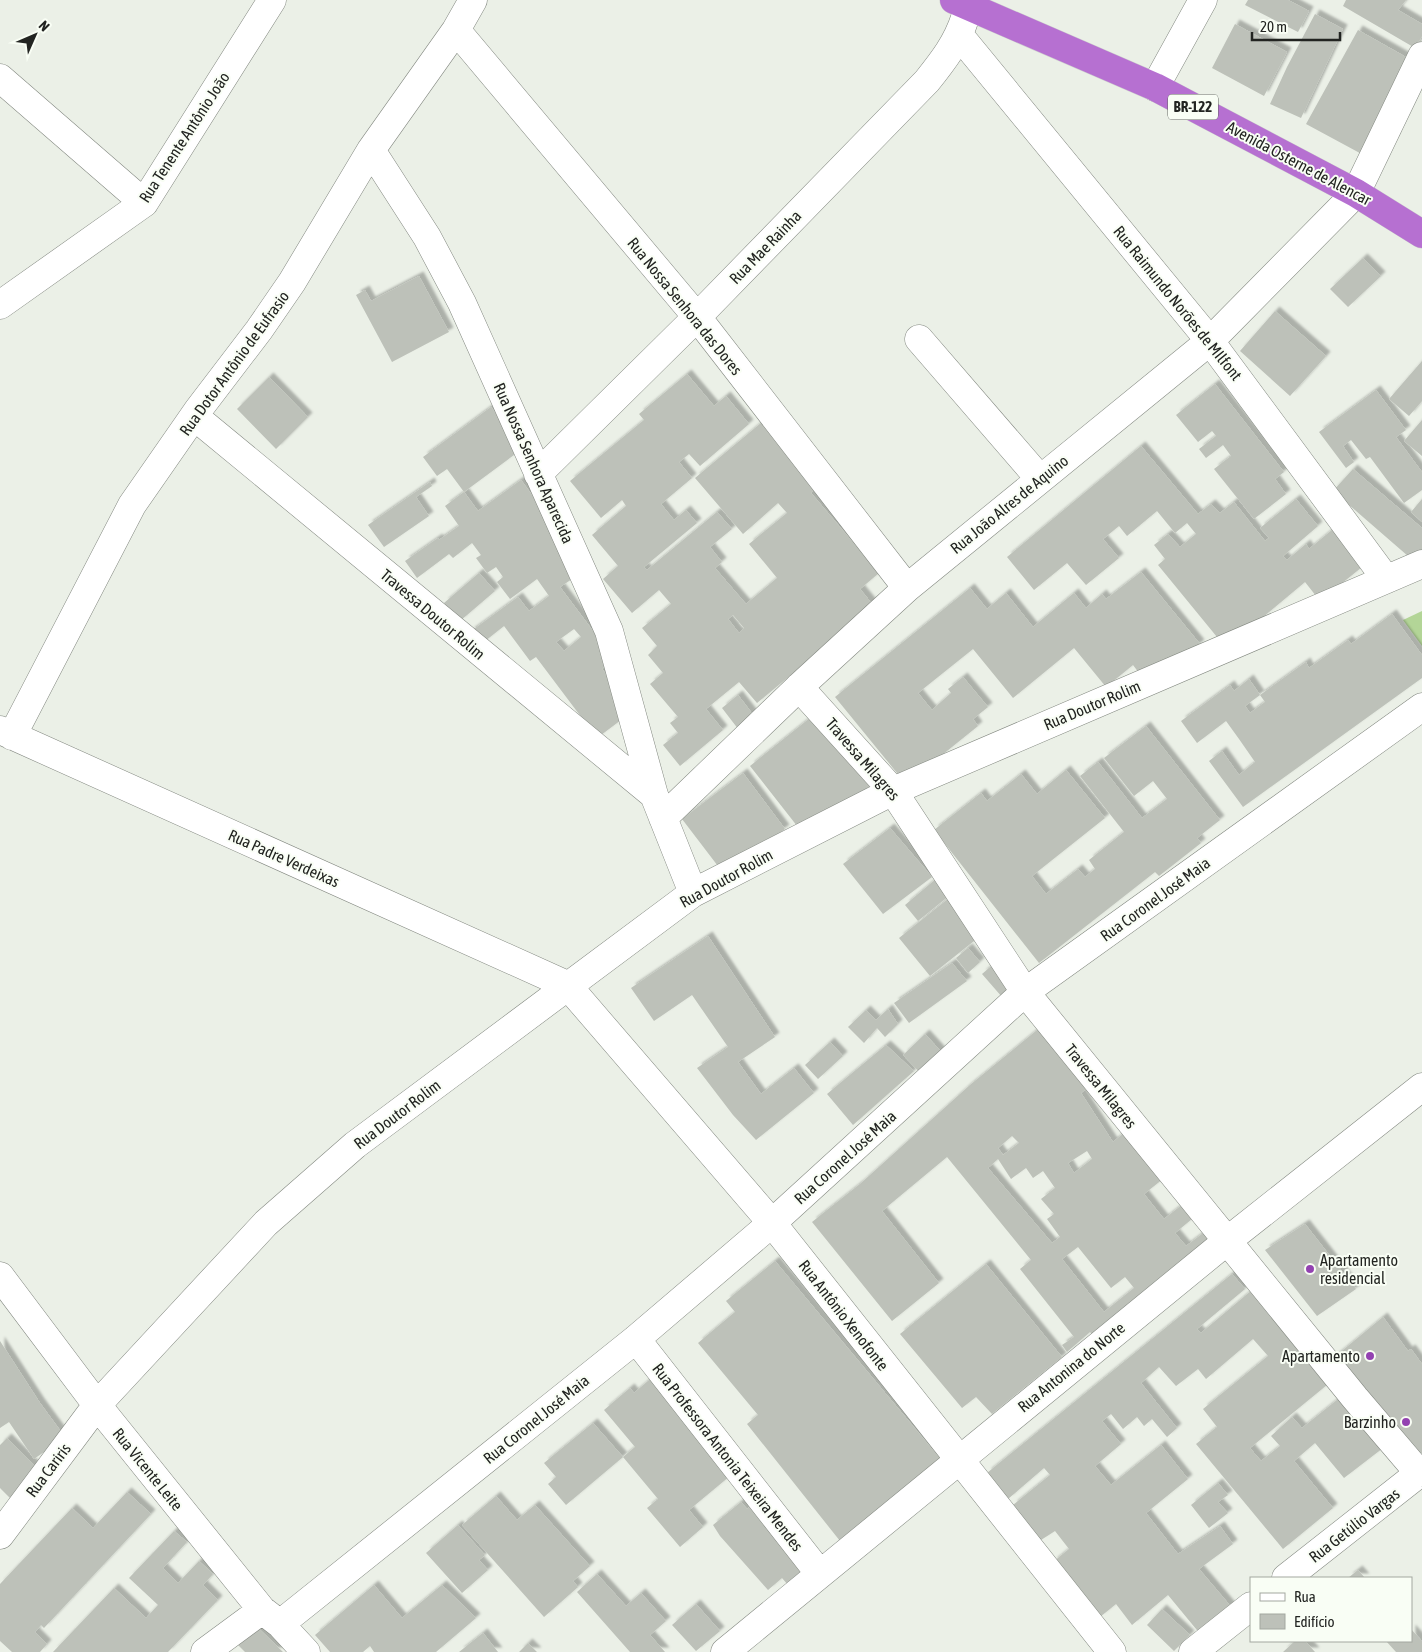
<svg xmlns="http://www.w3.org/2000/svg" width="1422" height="1652" viewBox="0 0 1422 1652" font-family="'Asap Condensed',sans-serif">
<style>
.green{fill:#b3d597}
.building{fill:#bdc1b9;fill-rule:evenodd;filter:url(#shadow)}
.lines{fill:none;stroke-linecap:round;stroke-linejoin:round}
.street-casing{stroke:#838880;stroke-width:29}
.highway-casing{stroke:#cecfce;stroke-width:29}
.street{stroke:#fff;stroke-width:28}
.highway{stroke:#b670d1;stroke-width:28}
.poi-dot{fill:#9342b1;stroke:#f9fef5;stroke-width:2}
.labels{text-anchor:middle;stroke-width:4;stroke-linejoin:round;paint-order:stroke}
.shield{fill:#f9fef5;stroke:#626561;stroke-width:1}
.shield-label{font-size:15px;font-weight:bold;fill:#222421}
.street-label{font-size:16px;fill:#222421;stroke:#f9fef5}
.poi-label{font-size:16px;fill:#222421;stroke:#f9fef5;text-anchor:end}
</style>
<defs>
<filter id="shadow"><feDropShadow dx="4.5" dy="-4.5" stdDeviation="1" flood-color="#0004"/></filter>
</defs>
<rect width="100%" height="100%" fill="#ebf0e7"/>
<path class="green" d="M1422,611V646L1403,620Z"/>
<path class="building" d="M1248,0H1288L1309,11L1298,32L1245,5Z
M1346,0H1406L1398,10L1422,24V36L1415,48L1343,6Z
M1315,14L1343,29L1301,118L1270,104L1287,67Z
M1235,24L1287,52L1264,96L1212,68Z
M1358,30L1420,65L1369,158L1306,124Z
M1363,258L1381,276L1348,307L1330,289Z
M419,276L449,332L392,362L356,295L365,290L371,301Z
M1275,311L1326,356L1290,396L1240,351Z
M1422,361V401L1409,416L1389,399Z
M687,374L714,406L726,396L749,424L700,466L689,454L679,462L692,478L661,504L674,520L686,510L697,523L644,567L647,570L717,512L732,529L710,547L722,562L715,568L746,604L777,578L749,544L787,513L778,503L743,534L695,478L761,423L816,488L811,493L879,573L860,589L874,606L757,703L739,682L706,709L723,730L680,766L663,745L678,733L670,723L678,717L650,684L663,673L648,655L657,646L642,628L671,604L659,590L632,613L603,579L618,566L592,535L626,506L622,500L601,518L570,481L644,420L639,414ZM733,615L744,628L739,633L728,619Z
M269,377L308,417L276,449L237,409Z
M1215,384L1284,472L1275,479L1286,494L1254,519L1214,469L1231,456L1223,445L1206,458L1199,449L1216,436L1212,431L1198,442L1176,415Z
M1376,390L1406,430L1396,437L1422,472V490L1404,503L1370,457L1366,459L1351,440L1343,446L1354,462L1346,468L1319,432Z
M491,407L522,449L464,492L478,511L521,480L564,539L581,573L560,587L614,659L602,669L633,711L597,738L536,657L530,661L504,626L480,645L470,632L518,597L529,611L549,596L537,579L510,599L497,582L503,577L496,567L487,573L476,558L481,555L472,543L453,558L449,554L417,578L405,561L438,538L439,540L459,526L445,506L464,492L447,469L437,476L423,457ZM574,629L581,637L564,651L556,642Z
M1422,420V456L1404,441Z
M1141,446L1198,514L1211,504L1220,513L1234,502L1265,541L1269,538L1260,528L1296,499L1318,526L1283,556L1287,560L1306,544L1309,549L1332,530L1362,567L1320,601L1305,582L1226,648L1158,565L1165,559L1154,545L1168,534L1180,547L1196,534L1187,523L1175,533L1157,511L1127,536L1119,526L1103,539L1119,558L1086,585L1067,563L1034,590L1007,557Z
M1353,469L1422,528V556L1416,563L1333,491Z
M430,482L432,486L416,497L429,516L384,547L368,525Z
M1422,499V522L1411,512Z
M1141,572L1200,644L1163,674L1142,677L1133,665L1106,687L1074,648L1013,698L973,649L918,693L932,710L951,693L948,689L963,677L988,707L973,719L978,726L906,784L835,697L970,588L987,609L1006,593L1033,627L1074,593L1086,608L1102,594L1106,599Z
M479,573L495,591L460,621L444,603Z
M1392,614L1422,655V678L1243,807L1209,761L1222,751L1239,775L1255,762L1239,739L1226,721L1197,743L1181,721L1230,685L1234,691L1249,679L1260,695L1306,662L1309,668L1348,640L1351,644ZM1260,695L1265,702L1250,713L1245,706Z
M738,695L758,721L742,734L722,708Z
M815,714L870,786L821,823L801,831L750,766Z
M1146,726L1220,820L1197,838L1201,843L1159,876L1155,872L1039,963L934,830L981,793L987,801L1021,774L1037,794L1066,770L1105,818L1032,876L1046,894L1078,869L1085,877L1095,869L1089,860L1124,832L1080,776L1098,762L1142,818L1167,799L1153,781L1134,796L1104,758Z
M743,773L785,829L724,874L682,819Z
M890,828L932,877L883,914L843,864Z
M936,879L950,895L918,921L905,905Z
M948,899L979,937L930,976L899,938Z
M708,936L775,1037L738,1062L761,1094L794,1068L814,1093L756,1140L733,1115L697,1068L728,1047L692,995L654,1021L631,988Z
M968,948L980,962L968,973L956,958Z
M1003,956L1028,985L1002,997L982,974Z
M952,963L967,981L909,1023L894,1003Z
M888,1009L898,1024L885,1037L877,1028L864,1043L848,1027L866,1010L876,1020Z
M1042,1026L1091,1085L1081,1093L1113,1142L1130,1128L1168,1175L1144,1194L1164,1219L1187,1201L1198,1214L1175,1233L1186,1246L1206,1231L1222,1251L1102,1347L1090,1332L1067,1352L1062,1345L1074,1337L1020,1269L1031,1260L947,1157L882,1211L939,1283L892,1321L812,1222L860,1184L970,1085ZM1012,1136L1019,1143L1003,1155L998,1148ZM1087,1151L1092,1159L1074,1173L1068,1163ZM998,1159L1011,1179L1026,1168L1033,1178L1043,1171L1055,1188L1041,1199L1054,1214L1047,1219L1060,1237L1052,1243L988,1168ZM1078,1247L1111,1288L1125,1277L1134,1288L1104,1312L1062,1259Z
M925,1034L946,1057L924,1077L903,1055Z
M830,1042L843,1056L818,1079L805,1065Z
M886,1045L914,1071L853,1125L827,1094Z
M1305,1224L1356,1289L1317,1316L1265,1250Z
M775,1261L942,1461L844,1546L747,1424L758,1415L698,1343L735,1312L726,1301Z
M986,1264L1062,1357L992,1414L976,1397L962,1408L900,1334Z
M1232,1274L1245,1289L1197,1329L1201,1333L1264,1280L1333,1380L1250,1448L1261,1461L1280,1446L1271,1436L1292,1417L1302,1428L1342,1396L1383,1448L1344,1478L1315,1443L1294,1461L1333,1508L1283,1549L1196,1444L1217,1427L1203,1409L1268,1356L1253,1339L1206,1379L1198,1369L1176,1386L1159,1367L1141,1383L1177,1428L1167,1437L1152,1419L1144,1426L1137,1417L1123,1429L1111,1414L1102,1421L1121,1444L1095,1466L1111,1485L1161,1445L1188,1479L1146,1513L1178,1554L1220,1526L1233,1544L1199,1569L1233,1609L1201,1635L1168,1595L1132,1625L1116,1604L1100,1617L1053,1562L1069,1549L1055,1531L1041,1540L1013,1505L1050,1475L1044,1468L1008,1499L987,1473Z
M1383,1317L1408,1351L1411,1349L1422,1364V1453L1420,1455L1331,1360Z
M0,1341L40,1403L65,1437L34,1459L9,1422L0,1428Z
M655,1375L736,1471L689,1510L703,1527L680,1547L647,1508L658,1499L623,1457L635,1447L604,1410L630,1388L634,1393Z
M593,1423L623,1457L566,1505L548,1484L556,1477L544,1463Z
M7,1438L43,1474L15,1503L0,1488V1445Z
M1218,1483L1228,1495L1218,1502L1228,1513L1209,1528L1191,1505Z
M127,1492L151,1514L44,1628L41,1625L35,1632L47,1644L40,1652H12L0,1641V1584L72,1508L93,1528Z
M496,1496L517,1520L535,1505L590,1566L573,1581L578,1587L544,1617L462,1525Z
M756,1501L811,1566L788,1585L782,1578L768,1590L720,1536L713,1525L741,1502L747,1509Z
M458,1525L485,1555L479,1560L488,1570L462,1593L426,1553Z
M174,1531L187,1542L163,1568L178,1583L199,1561L213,1574L203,1585L218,1600L168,1652H53L114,1588L146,1618L158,1605L129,1578Z
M1358,1570L1365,1578H1348Z
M597,1574L626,1606L641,1593L666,1621L650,1635L665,1652H630L577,1592Z
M374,1585L402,1618L442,1585L476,1618L436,1652H374L370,1646L363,1652H330L315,1635Z
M696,1604L720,1631L696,1651L672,1625Z
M1162,1609L1190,1635L1174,1651L1147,1625Z
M255,1625L283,1652H245L237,1644Z
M1411,1629L1422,1641V1652H1396L1386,1641H1411Z
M483,1633L498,1652H459Z
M1295,1641H1305L1315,1652H1283Z
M528,1643L537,1652H519Z"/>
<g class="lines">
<defs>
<path id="street" d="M456,30L697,317L907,588
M959,35L1210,341L1386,579
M0,78L144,203
M1155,87L1203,0
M371,150L427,237L462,303L609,631L654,795
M0,305L144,203L272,0
M919,339L1040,479
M194,416L654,795L693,893
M538,474L697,317L927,81C943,61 957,43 965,18
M799,687L893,791L1025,992L1355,1398L1419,1473
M0,730L567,985L772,1223L1112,1652
M12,736L132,505L198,410L259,330L292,282L371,150L456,30L473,0
M663,818L799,687L907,588L1210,341L1356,193L1422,56
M0,1276L97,1405L262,1610L280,1624L306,1652
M636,1339L820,1574
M0,1535L97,1405L266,1223L355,1145L693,893L893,791L1422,564
M1286,1578L1422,1471
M280,1624L636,1339L772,1223L1025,992L1422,707
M205,1652L262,1610
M725,1652L1227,1241L1422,1087
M1193,1652L1251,1606"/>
<path id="highway" d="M954,0L1155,87L1356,193L1422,234"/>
</defs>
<use href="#street" class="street-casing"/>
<use href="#highway" class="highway-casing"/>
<use href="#street" class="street"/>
<use href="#highway" class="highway"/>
</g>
<g class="poi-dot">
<circle cx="1310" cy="1269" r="5"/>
<circle cx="1370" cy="1356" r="5"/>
<circle cx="1406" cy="1422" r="5"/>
</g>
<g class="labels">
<rect class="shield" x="1168" y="94.5" width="50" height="25" rx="4"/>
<g class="shield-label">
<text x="1193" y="112">BR-122</text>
</g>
<g class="street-label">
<text transform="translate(184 137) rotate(-57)" y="6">Rua Tenente Antônio João</text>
<text transform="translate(1299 163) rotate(28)" y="6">Avenida Osterne de Alencar</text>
<text transform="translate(765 247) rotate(-46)" y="6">Rua Mae Rainha</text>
<text transform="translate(1178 303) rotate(51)" y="6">Rua Raimundo Norões de MIlfont</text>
<text transform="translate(685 306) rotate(51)" y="6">Rua Nossa Senhora das Dores</text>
<text transform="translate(234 363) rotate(-54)" y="6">Rua Dotor Antônio de Eufrasio</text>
<text transform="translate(534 463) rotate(66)" y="6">Rua Nossa Senhora Aparecida</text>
<text transform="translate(1009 504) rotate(-39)" y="6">Rua João Alres de Aquino</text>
<text transform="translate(433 614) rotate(40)" y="6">Travessa Doutor Rolim</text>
<text transform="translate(1092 705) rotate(-23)" y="6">Rua Doutor Rolim</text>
<text transform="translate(863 759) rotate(49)" y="6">Travessa Milagres</text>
<text transform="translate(284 858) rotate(24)" y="6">Rua Padre Verdeixas</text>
<text transform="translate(726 878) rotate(-29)" y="6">Rua Doutor Rolim</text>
<text transform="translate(1155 899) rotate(-36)" y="6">Rua Coronel José Maia</text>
<text transform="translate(1101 1086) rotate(51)" y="6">Travessa Milagres</text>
<text transform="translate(397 1114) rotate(-37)" y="6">Rua Doutor Rolim</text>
<text transform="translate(845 1157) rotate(-42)" y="6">Rua Coronel José Maia</text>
<text transform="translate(844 1315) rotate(52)" y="6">Rua Antônio Xenofonte</text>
<text transform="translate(1071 1367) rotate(-39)" y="6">Rua Antonina do Norte</text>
<text transform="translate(536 1419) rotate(-39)" y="6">Rua Coronel José Maia</text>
<text transform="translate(728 1457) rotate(52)" y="6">Rua Professora Antonia Teixeira Mendes</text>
<text transform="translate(148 1469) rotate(51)" y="6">Rua Vicente Leite</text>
<text transform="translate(48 1470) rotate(-53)" y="6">Rua Cariris</text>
<text transform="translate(1354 1525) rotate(-38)" y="6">Rua Getúlio Vargas</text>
</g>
<g class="poi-label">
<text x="1320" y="1266" text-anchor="start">Apartamento<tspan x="1320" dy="18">residencial</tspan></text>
<text x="1360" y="1362">Apartamento</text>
<text x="1396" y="1428">Barzinho</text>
</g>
</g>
<rect x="1250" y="1577" width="162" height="65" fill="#f9fef5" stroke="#a3a7a0"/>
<rect x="1260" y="1593" width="25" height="8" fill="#ffffff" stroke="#a3a7a0"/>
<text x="1294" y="1602" font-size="15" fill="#222421">Rua</text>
<rect x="1260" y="1614" width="25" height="15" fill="#bdc1b9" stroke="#a3a7a0"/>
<text x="1294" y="1627" font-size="15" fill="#222421">Edifício</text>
<g transform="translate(35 35) rotate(45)" stroke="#f9fef5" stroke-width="4" paint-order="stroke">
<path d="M0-4L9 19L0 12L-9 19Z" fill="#222421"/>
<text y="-8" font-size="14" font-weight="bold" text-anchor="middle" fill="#222421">N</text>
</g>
<path d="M1252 32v8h88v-8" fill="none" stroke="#222421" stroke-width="2.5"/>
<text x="1260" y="32" font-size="15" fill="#222421" stroke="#f9fef5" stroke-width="4" paint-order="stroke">20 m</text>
</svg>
